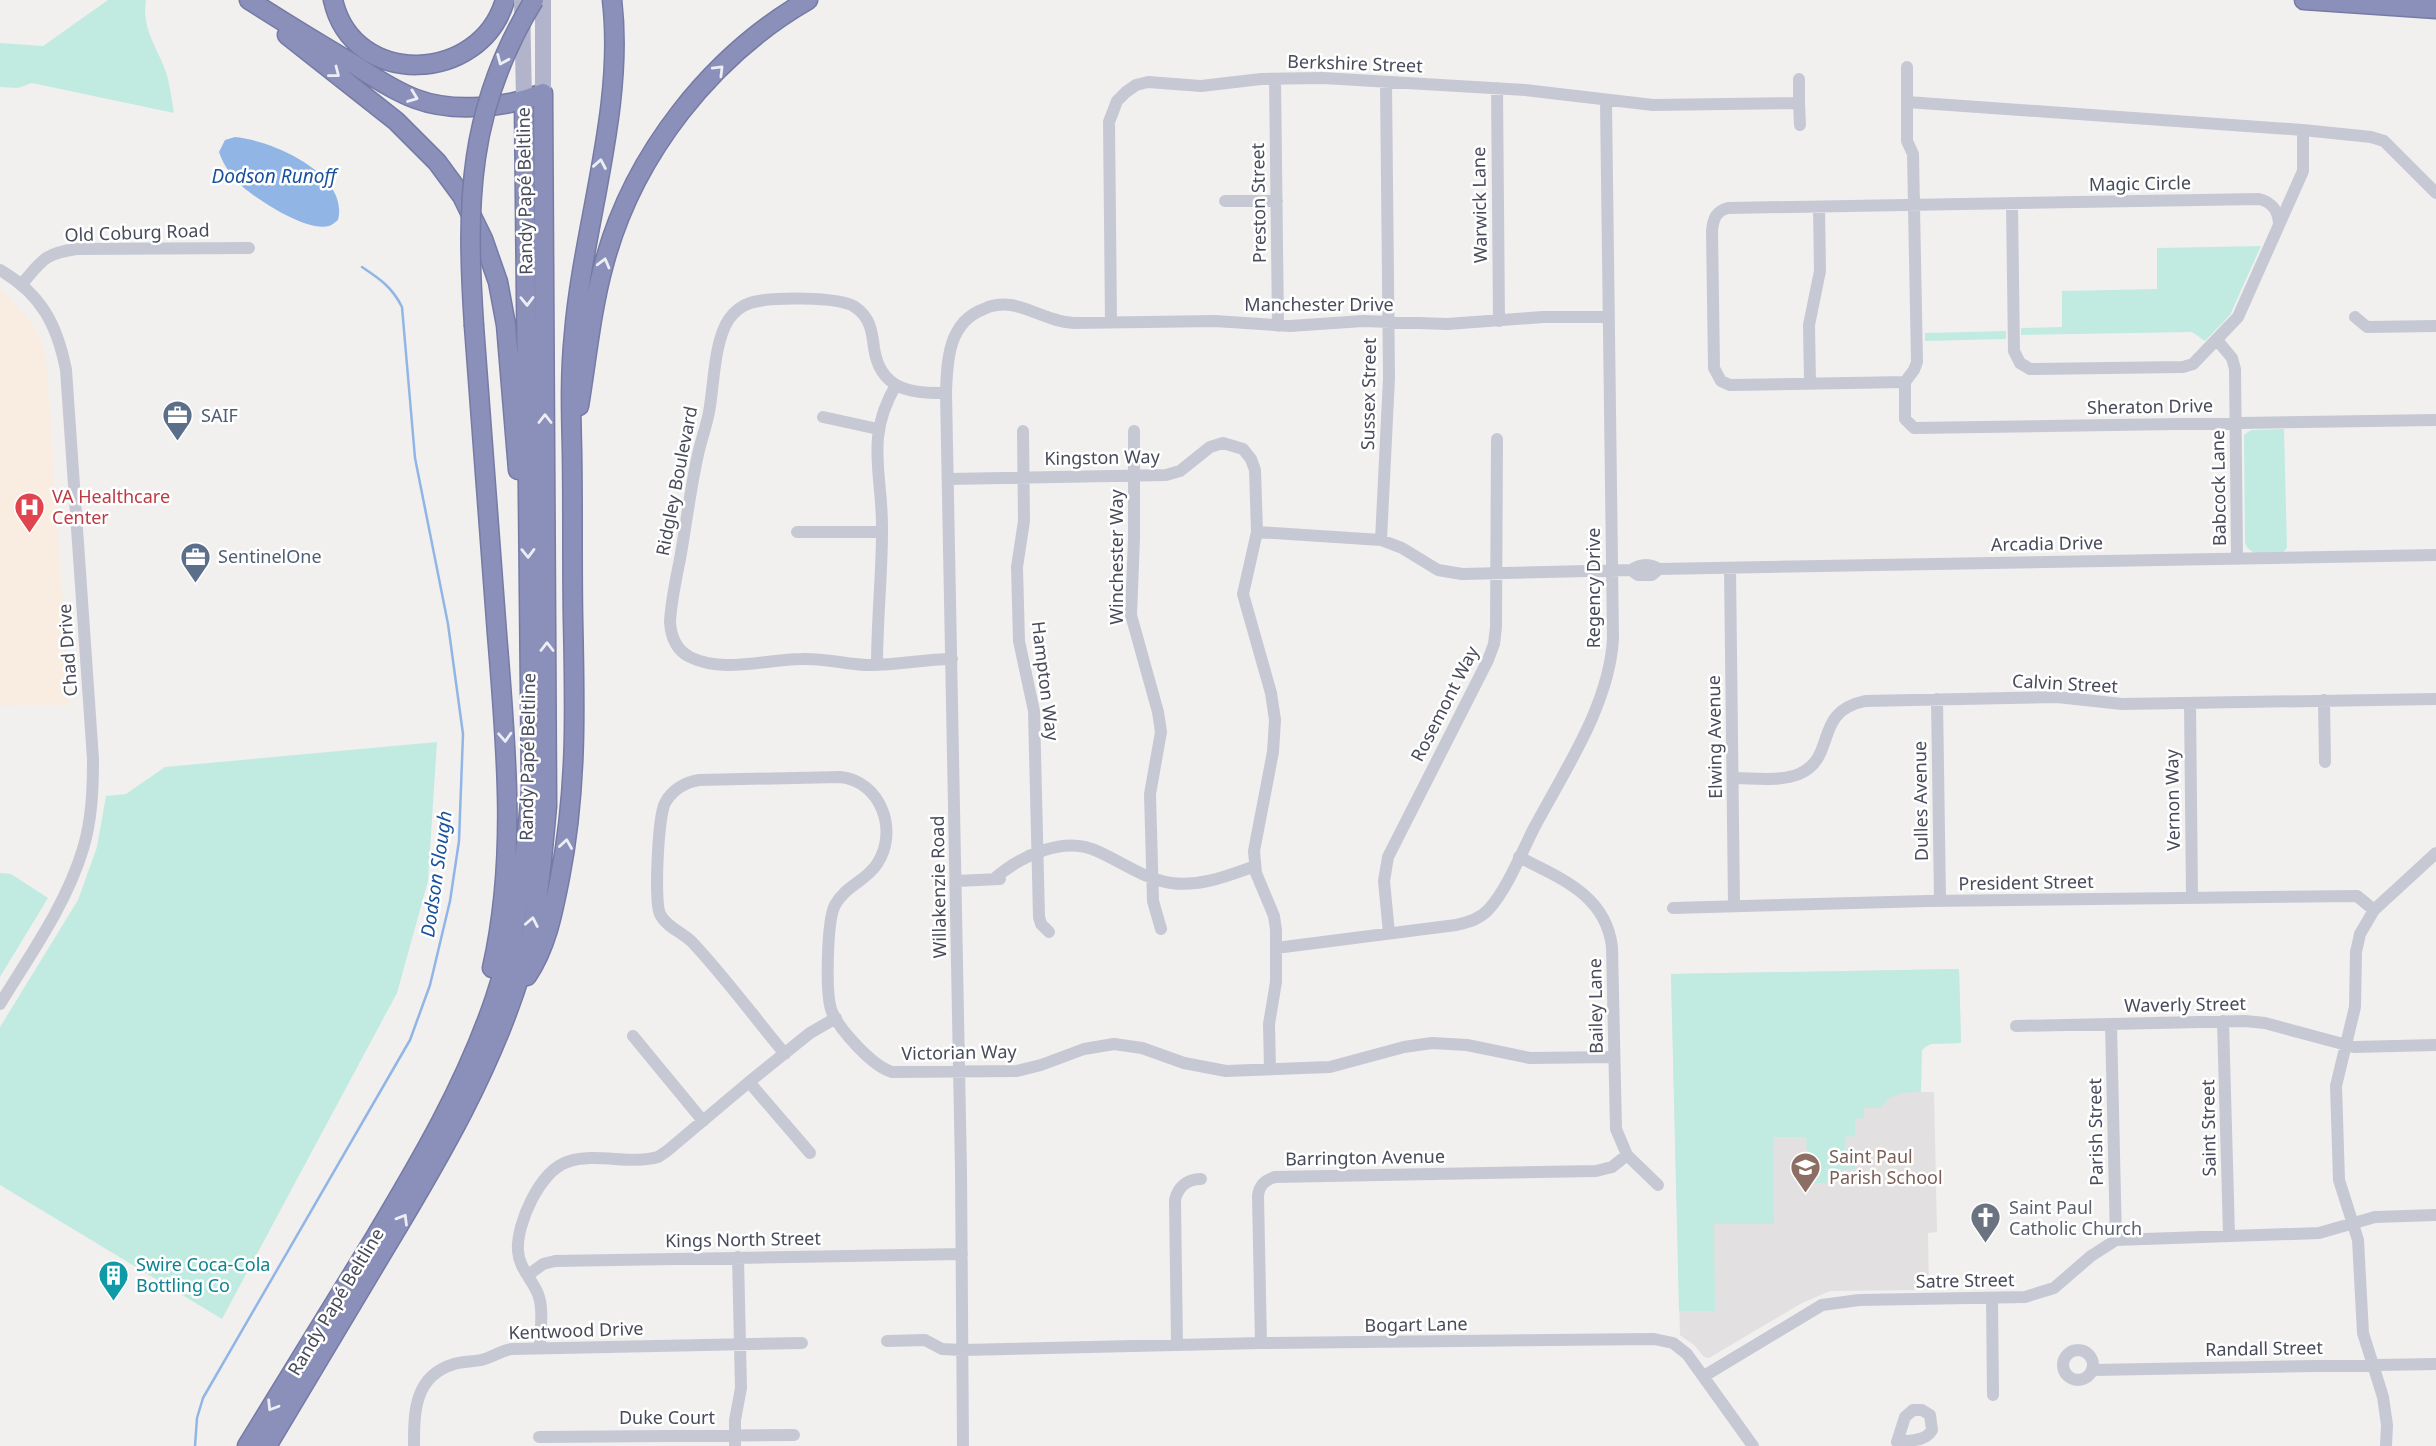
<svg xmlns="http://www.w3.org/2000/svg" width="2436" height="1446" viewBox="0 0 2436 1446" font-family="'Noto Sans',sans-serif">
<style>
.education{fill:#e2e0e0}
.medical{fill:#f9ece1}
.green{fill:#c1ebe1}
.water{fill:#91b5e5}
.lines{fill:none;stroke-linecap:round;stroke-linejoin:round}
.stream{stroke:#91b5e5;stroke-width:2.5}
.highway-casing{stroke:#767ba5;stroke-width:21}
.minor{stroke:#c6c9d4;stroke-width:12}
.major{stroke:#b1b4cb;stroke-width:16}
.highway{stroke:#8a90b9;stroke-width:18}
.highway-bridge-casing{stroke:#767ba5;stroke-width:21;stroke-linecap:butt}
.highway-bridge{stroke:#8a90b9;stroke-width:18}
.oneway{stroke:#edeef4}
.labels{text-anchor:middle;stroke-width:5;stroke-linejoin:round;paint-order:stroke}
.street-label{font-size:18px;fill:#484b5a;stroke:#fff}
.service-label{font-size:18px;fill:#4e5e75;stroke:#fff;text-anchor:start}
.health-label{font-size:18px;fill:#be3a42;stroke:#fff;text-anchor:start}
.education-label{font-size:18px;fill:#785e54;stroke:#fff;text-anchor:start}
.worship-label{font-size:18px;fill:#5b616d;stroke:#fff;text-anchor:start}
.culture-label{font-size:18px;fill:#0d838f;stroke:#fff;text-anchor:start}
.water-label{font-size:19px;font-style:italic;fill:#18519e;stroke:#fff}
</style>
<rect width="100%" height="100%" fill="#f1f0ef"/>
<path class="education" d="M1959,969L1961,1043L1928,1044L1920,1053L1921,1092H1934L1937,1232L1928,1233L1929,1290L1830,1291L1802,1303L1709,1358L1704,1357L1694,1345L1680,1335L1671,974Z"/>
<path class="medical" d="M0,290L15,303L31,322L41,340L46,356L70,705L0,706Z"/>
<path class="green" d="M108,0H146C141,29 158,48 167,75C170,87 172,101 174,113L32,83L18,88L0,87V43L43,46Z
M2261,246L2230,315L2205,341L2192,332L2021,335V328L2062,327V291L2157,289V248Z
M2006,331V339L1925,341V333Z
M2284,429L2287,548L2283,553C2269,553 2250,558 2245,543L2244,435L2251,430Z
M437,742L428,881L397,993L222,1319L0,1185V1027L78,900L97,847L106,796L126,794L165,767Z
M0,873L11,874L48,898L0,977Z
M1959,969L1961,1043L1931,1044L1922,1049L1921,1092C1904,1092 1891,1093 1881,1108H1864V1118L1855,1119V1136L1845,1137V1150L1855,1151V1169H1827V1183H1809L1806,1137H1773L1774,1224H1714L1715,1311H1679L1671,974Z"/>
<path class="water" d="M235,137C271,140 350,174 338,220C335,222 332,225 329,226C307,232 260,201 244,188C233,178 223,165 219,152L225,140Z"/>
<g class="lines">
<path class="stream" d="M195,1446L197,1418L203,1398L410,1040L430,985L450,901L459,841L463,734L448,624L415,458L402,307C392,287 380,279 362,267"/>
<defs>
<path id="highway" d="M249,0C282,21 316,42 350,62C371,75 392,90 416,99C453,113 507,108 543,93L547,806C542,860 538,917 522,969C492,1068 440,1157 387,1245C347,1312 307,1379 267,1446
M333,0C353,89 481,84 505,0
M2304,0L2436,9
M287,35L396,121L437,162L462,196L483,239L498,282L506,325L518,470
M474,326C482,429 490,532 497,634C506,746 517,858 492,968
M579,406C587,358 591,311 604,264C633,155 711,56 808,0
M527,976C547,946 553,912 560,877C577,791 575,706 573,619C572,563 573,507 572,450C571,411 570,373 574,334C583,225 625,108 612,0
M247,1446C289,1377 332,1308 374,1239C420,1162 466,1084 495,998C518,931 525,861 531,790L524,101"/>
</defs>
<use href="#highway" class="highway-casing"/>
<path class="minor" d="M1907,67V102
M1275,79L1278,326
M1799,79V103
M1497,88L1499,321
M2303,130L2371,137L2384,141L2436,193
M1225,201H1277
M2012,204L2014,351L2020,363L2030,369L2183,367L2193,364L2238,317L2279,225C2279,212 2272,202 2259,199C2082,202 1905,205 1728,208C1716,211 1713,219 1712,231L1714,368L1721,381L1730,385L1905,382L1914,370L1917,362L1913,154L1907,141V102L2303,130V171L2279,225
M0,270C41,294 57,324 66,370L93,759C93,789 92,819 83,849C66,905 30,955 0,1004
M22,284C42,260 45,253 77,249L249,248
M2355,317L2367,327L2436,326
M1111,322L1109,122L1117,101L1126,92L1136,85L1148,82L1201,86L1261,79L1323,78L1525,90L1653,105L1799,103L1800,125
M2217,340L2232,358L2235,369L2237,558
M1905,382V419L1914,428L2436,420
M1810,383L1809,325L1820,271L1819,207
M946,393C912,394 880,390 874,348C872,331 870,317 855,307C839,296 768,297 750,303C741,306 734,312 729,319C714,341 714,385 709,412C706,428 700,443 697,459C690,492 686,525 680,559C676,579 671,601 670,622C671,637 676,650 690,657C724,674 766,659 802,659C823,658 845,664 866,665C895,666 923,659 952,659
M823,417L878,429
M1023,431L1024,521L1017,567L1019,641L1034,711L1039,917L1041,924L1049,932
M1134,431V539L1131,615L1158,712L1161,732L1150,794L1153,901L1161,929
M948,479L1166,475L1180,471L1210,447L1223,443L1243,449L1251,459L1255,470L1257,532L1243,594L1271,693L1275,720L1273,752L1254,851L1256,873L1274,916L1276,930V982L1269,1024L1270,1069
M797,532H882
M1257,532L1381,540L1402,548L1438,570L1462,574L1631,570C1640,564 1649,563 1659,569L2436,555
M1381,540L1389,378L1386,82
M1730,568L1734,905
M1631,570L1638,575H1652L1659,569
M877,665C877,620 882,575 882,531C883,474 864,439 896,385
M1937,699L1940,901
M2324,700L2325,762
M2190,703L2192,897
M1733,778C1753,778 1779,782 1799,774C1838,757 1812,712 1865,701L2057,697L2122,704L2436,699
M1519,857C1560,878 1606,895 1612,947L1616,1129L1627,1155L1658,1185
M994,879C1019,857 1063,835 1097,851C1122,862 1144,879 1171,883C1201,887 1227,876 1255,866
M956,881L1000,879
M1673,908L1928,901L2357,896L2374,910
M1389,933L1384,881L1388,857L1488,660L1494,644L1496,627L1497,439
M1276,948L1456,925C1469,922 1480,919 1489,909C1507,889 1521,854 1533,830C1564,771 1609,706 1613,639L1606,102
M2223,1021L2229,1235
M2111,1024L2116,1240
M2016,1026L2245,1021L2265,1023L2354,1047L2436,1045
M633,1036L703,1121
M785,1054C754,1017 725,977 692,942C682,932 666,927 660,914C654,902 658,816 665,803C672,790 685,782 699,780L840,777C881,781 899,831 877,864C866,881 845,886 835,905C827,920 825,996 832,1012C840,1030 872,1066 892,1072L1017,1071L1041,1065L1084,1049L1114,1044L1142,1048L1184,1063L1226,1071L1330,1067L1404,1047L1432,1043L1467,1045L1530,1058L1614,1057
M810,1153L749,1082L810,1033L836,1018
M528,1275L543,1264L555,1261L962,1254
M1992,1299L1993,1395
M887,1341L925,1340L942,1349L962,1350L1261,1343L1654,1339L1673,1343L1687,1354L1753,1446
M1261,1343L1258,1196C1259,1185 1265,1180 1275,1177L1596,1171L1612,1167L1627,1155
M1177,1345L1175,1200C1178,1187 1187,1179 1201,1179
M540,1348C540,1332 544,1309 538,1294C532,1279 519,1268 518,1251C516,1224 540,1171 567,1162C596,1152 629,1165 658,1157L667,1151L749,1082
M2063 1365a15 15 0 1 1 30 0a15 15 0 1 1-30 0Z
M2093,1370L2436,1364
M1704,1376L1822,1305L1859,1300L2025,1297L2054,1288L2091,1256L2116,1240L2319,1233L2375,1217L2436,1215
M1913,1410H1922L1930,1415L1932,1430C1925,1442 1910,1440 1897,1442L1905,1417Z
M539,1437L794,1435
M414,1446C414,1412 414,1376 454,1364C463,1361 472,1362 481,1360C492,1358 501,1350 512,1349L802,1343
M735,1446V1420L741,1388L738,1257
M963,1446L961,1171L946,393C947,361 948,322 984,309C992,305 1002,304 1011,305C1033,309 1051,322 1074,323L1215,321L1290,326L1363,321L1447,324L1543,317H1608
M2386,1446L2387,1425L2383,1397L2363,1333L2358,1240L2339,1180L2336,1086L2355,1007L2356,952L2360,934L2374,910L2436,853"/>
<path class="major" d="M522,0L524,101
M543,93V0"/>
<use href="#highway" class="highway"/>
<defs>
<path id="highway-bridge" d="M474,326C466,203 467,109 534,0"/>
</defs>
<use href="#highway-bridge" class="highway-bridge-casing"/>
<use href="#highway-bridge" class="highway-bridge"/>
</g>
<defs><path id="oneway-chevron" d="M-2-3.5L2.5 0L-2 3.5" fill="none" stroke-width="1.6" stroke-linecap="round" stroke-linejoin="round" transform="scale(1.75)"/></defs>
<g class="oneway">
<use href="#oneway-chevron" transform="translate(502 60) rotate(113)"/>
<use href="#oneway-chevron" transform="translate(719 70) rotate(-45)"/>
<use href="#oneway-chevron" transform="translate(335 73) rotate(38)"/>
<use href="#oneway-chevron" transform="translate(413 97) rotate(21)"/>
<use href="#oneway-chevron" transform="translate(600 164) rotate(-80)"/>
<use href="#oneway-chevron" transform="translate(604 263) rotate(-75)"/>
<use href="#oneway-chevron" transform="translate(527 301) rotate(89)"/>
<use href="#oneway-chevron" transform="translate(545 419) rotate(-90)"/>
<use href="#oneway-chevron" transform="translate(528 553) rotate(89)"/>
<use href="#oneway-chevron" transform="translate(547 647) rotate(-90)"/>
<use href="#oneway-chevron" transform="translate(505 737) rotate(87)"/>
<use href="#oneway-chevron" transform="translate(566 844) rotate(-81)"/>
<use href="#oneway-chevron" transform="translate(532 922) rotate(-79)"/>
<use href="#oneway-chevron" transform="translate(403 1219) rotate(-59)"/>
<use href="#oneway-chevron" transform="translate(272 1406) rotate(122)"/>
</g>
<defs>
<symbol id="office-pin" viewBox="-11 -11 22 30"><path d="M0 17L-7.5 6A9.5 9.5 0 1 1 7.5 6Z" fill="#5c6f8a" stroke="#fff"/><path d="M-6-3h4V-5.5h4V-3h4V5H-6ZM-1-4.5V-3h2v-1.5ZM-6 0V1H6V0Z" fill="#fff"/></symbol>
<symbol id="hospital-pin" viewBox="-11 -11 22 30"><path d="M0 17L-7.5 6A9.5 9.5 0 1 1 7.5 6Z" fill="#e0444e" stroke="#fff"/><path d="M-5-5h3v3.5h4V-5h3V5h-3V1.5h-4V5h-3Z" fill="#fff"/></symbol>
<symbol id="school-pin" viewBox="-11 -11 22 30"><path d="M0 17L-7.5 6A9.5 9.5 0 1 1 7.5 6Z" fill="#8d6e63" stroke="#fff"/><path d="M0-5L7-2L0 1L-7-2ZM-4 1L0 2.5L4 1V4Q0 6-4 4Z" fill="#fff"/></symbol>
<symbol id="church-pin" viewBox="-11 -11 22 30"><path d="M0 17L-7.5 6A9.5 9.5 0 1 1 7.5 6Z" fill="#6b7280" stroke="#fff"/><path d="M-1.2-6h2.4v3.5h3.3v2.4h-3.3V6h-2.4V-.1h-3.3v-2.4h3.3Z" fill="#fff"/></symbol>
<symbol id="building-pin" viewBox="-11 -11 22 30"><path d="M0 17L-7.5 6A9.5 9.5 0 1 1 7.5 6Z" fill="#0f9aa8" stroke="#fff"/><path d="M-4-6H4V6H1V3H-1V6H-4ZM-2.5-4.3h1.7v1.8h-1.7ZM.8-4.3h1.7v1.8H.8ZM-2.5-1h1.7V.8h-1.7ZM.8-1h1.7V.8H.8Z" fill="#fff"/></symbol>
</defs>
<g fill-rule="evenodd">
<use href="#office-pin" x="160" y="398" width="35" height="47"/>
<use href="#hospital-pin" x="12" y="490" width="35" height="47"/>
<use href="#office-pin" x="178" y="540" width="35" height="47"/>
<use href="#school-pin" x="1788" y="1150" width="35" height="47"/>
<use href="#church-pin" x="1968" y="1200" width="35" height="47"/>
<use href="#building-pin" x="96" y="1258" width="35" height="47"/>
</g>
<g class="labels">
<g class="street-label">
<text transform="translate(1355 64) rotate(2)" y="6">Berkshire Street</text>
<text transform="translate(2140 184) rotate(-1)" y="6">Magic Circle</text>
<text transform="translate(525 191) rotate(-91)" y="6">Randy Papé Beltline</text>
<text transform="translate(1259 203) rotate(-91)" y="6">Preston Street</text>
<text transform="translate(1480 205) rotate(-91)" y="6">Warwick Lane</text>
<text transform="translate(137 233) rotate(-2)" y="6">Old Coburg Road</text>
<text x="1319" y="311">Manchester Drive</text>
<text transform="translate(1369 394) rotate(-89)" y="6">Sussex Street</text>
<text transform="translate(2150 407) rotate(-1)" y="6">Sheraton Drive</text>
<text transform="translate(1102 458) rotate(-1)" y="6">Kingston Way</text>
<text transform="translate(677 481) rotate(-79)" y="6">Ridgley Boulevard</text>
<text transform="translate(2219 488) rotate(-91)" y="6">Babcock Lane</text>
<text transform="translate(2047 544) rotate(-1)" y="6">Arcadia Drive</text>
<text transform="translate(1117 557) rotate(-90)" y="6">Winchester Way</text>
<text transform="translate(1594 588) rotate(-90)" y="6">Regency Drive</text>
<text transform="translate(68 650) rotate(-94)" y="6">Chad Drive</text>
<text transform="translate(1045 681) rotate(83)" y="6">Hampton Way</text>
<text transform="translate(2065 684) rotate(3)" y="6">Calvin Street</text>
<text transform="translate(1445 704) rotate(-63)" y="6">Rosemont Way</text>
<text transform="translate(1715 737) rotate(-91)" y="6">Elwing Avenue</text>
<text transform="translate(528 757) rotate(-89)" y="6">Randy Papé Beltline</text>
<text transform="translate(2173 800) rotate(-91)" y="6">Vernon Way</text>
<text transform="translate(1921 801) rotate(-91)" y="6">Dulles Avenue</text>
<text transform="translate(2026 883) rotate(-1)" y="6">President Street</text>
<text transform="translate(939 887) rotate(-91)" y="6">Willakenzie Road</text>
<text transform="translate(2185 1005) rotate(-1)" y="6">Waverly Street</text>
<text transform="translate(1596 1006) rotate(-91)" y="6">Bailey Lane</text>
<text transform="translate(959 1053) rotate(-1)" y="6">Victorian Way</text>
<text transform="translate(2209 1128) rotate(-91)" y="6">Saint Street</text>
<text transform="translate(2096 1132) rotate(-91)" y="6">Parish Street</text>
<text transform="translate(1365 1158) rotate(-1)" y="6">Barrington Avenue</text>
<text transform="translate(743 1240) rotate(-1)" y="6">Kings North Street</text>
<text transform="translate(1965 1281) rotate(-1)" y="6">Satre Street</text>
<text transform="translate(336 1302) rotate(-59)" y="6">Randy Papé Beltline</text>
<text transform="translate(1416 1325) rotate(-1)" y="6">Bogart Lane</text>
<text transform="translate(576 1331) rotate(-2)" y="6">Kentwood Drive</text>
<text transform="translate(2264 1349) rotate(-1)" y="6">Randall Street</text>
<text x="667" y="1424">Duke Court</text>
</g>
<g class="service-label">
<text x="201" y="422">SAIF</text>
<text x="218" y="563">SentinelOne</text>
</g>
<g class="health-label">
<text x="52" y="503">VA Healthcare<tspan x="52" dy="21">Center</tspan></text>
</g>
<g class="education-label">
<text x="1829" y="1163">Saint Paul<tspan x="1829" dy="21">Parish School</tspan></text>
</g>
<g class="worship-label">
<text x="2009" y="1214">Saint Paul<tspan x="2009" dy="21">Catholic Church</tspan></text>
</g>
<g class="culture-label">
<text x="136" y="1271">Swire Coca-Cola<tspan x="136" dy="21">Bottling Co</tspan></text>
</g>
<g class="water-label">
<text x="274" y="183">Dodson Runoff</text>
<text transform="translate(436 874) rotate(-82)" y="7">Dodson Slough</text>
</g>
</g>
</svg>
